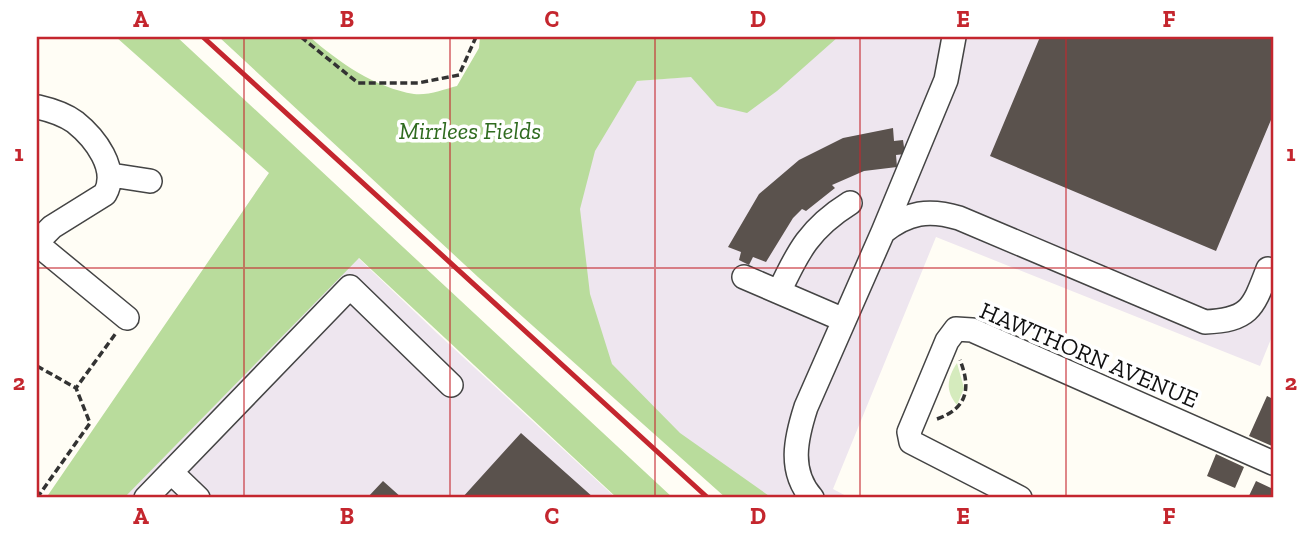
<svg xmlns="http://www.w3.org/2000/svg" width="1310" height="535" viewBox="0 0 1310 535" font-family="'Zilla Slab',serif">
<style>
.industrial{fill:#eee6ef}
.green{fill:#d5ebbd}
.forest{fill:#b9dc9c}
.building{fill:#5a524d}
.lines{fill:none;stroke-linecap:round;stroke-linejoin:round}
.minor-casing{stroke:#444;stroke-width:26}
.path{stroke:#333;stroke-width:3.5;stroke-dasharray:7 3.5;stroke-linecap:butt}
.minor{stroke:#fff;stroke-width:23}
.rail{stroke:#c4262e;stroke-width:5}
.grid{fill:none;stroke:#c4262e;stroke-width:2;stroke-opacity:0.55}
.labels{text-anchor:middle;stroke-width:7;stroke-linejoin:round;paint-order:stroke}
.park-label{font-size:24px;font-style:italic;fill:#2f6b1f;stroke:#fff}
.street-label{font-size:24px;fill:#111;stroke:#fff}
.neatline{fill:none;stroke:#c4262e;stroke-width:2.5}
.grid-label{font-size:23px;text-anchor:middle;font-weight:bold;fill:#c4262e}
</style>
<rect width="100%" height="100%" fill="#fffdf5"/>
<path class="industrial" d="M835,37H1273V334L1260,366L936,237L833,489L850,498H732L480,267L637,81L799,68Z
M269,173L437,333L616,498H48Z"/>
<path class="green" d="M957,363L964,388L957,405C945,391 947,378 957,363Z"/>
<path class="forest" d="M116,37H177L673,498H617L359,258L124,498H46L269,173Z
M219,37H310C338,62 376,88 414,94C427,96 445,89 457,86L479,48L480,37H838L777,91L747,113L717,106L691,77L637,81L595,151L580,209L590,294L612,364L680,433L772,498H726L478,277Z"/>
<path class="building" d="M1040,37H1273V115L1216,251L990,156Z
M893,128L894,141L903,140L905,154L896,155L897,167L864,171L832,185L835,188L806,211L802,209L793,218L766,262L753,257L749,265L739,260L741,252L728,247L759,194L799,160L843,138Z
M1267,396L1273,399L1272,446L1249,436Z
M521,433L594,498H462Z
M1216,454L1244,467L1235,488L1207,476Z
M383,481L402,498H367Z
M1256,481L1273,489L1270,498H1248Z"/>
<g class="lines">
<defs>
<path id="minor" d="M111,175L150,181
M883,232L946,80L954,37
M37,242L52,227L105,194C119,169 95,138 75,122C64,114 51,110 38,107
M37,244L127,318
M744,277L844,320
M779,292C798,251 810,228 850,203
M171,472L198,498
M146,498L350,287L451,385
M812,498C788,471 796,438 806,407L883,232C908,212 929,209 959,218L1205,322C1250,320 1253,308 1268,269
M1020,498L911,442L909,432L947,341L956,329L972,330L1273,463"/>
</defs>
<use href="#minor" class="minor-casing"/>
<path class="path" d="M301,37L358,83H418L459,75L476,37
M37,366L76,388
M937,419C968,408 971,388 960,360
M37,498L90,423L76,388L116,333"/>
<use href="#minor" class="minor"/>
<path class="rail" d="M203,37L708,498"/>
</g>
<path class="grid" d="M244,37V498M450,37V498M655,37V498M860,37V498M1066,37V498M37,268H1273"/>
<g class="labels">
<g class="park-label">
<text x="470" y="139">Mirrlees Fields</text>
</g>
<g class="street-label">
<text transform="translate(1089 355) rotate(23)" y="8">HAWTHORN AVENUE</text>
</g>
</g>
<rect width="1310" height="535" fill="none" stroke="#ffffff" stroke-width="77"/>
<rect x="38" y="38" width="1234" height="458" class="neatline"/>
<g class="grid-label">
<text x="141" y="27">A</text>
<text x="347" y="27">B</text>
<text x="552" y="27">C</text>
<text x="758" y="27">D</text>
<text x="963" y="27">E</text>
<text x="1169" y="27">F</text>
<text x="19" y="161">1</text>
<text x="1291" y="161">1</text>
<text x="19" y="390">2</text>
<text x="1291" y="390">2</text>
<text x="141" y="524">A</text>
<text x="347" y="524">B</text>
<text x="552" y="524">C</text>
<text x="758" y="524">D</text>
<text x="963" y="524">E</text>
<text x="1169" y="524">F</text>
</g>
</svg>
